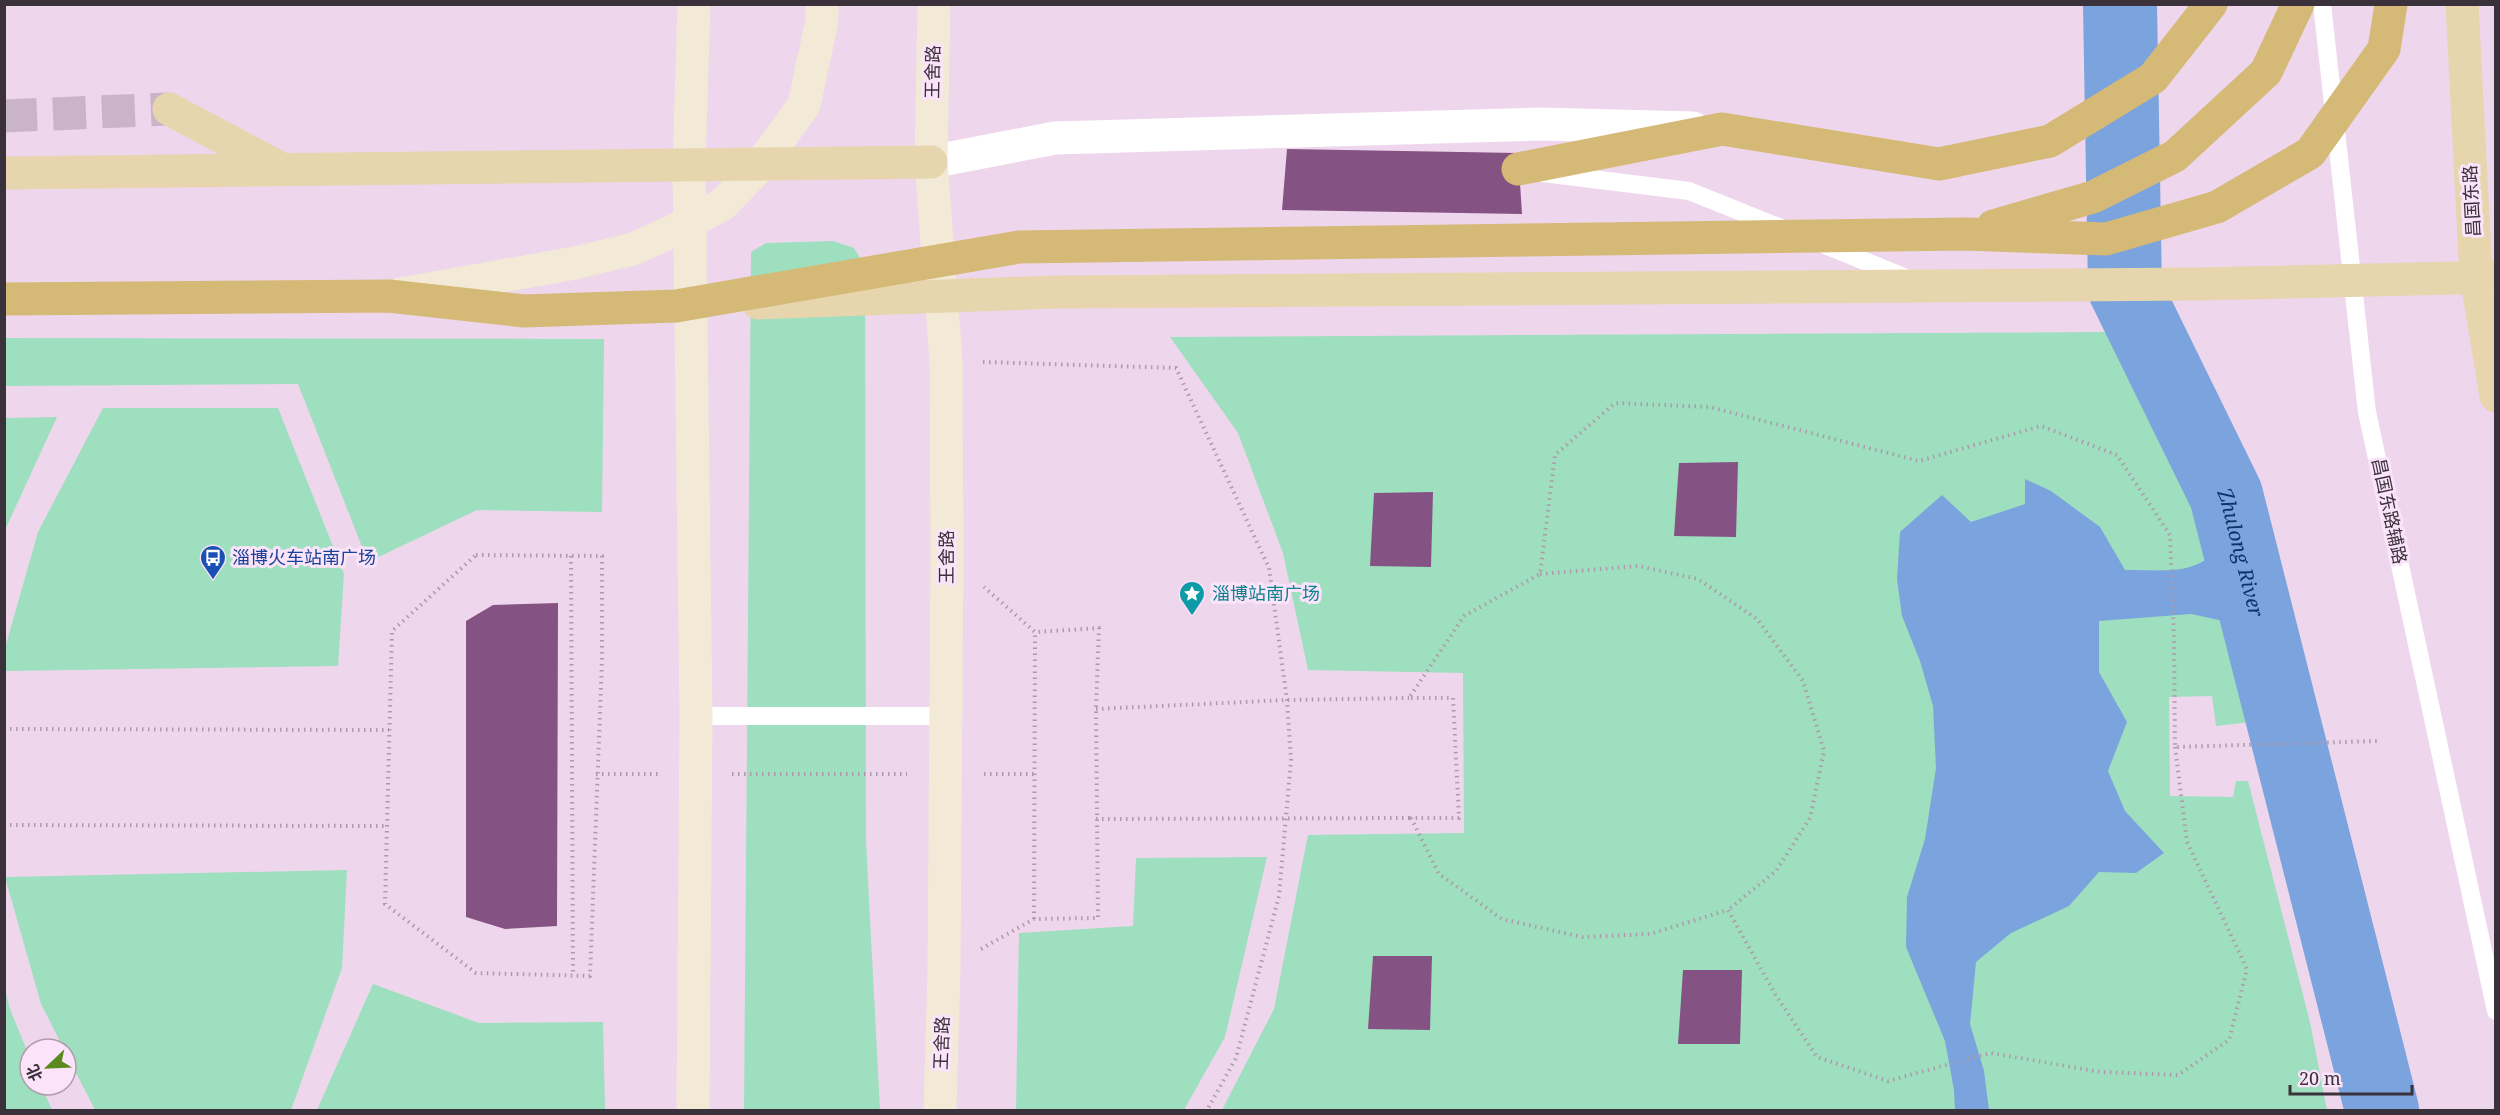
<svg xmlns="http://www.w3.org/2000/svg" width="2500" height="1115" viewBox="0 0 2500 1115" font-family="'Noto Serif','Noto Sans SC',serif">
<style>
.green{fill:#9edfbf}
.water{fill:#7ba3dd}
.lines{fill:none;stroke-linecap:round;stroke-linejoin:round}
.river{stroke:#7ba3dd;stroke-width:74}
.building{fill:#845283}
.primary-tunnel{stroke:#cab5c8;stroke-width:33;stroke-dasharray:33 16;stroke-linecap:butt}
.path{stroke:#ad9bac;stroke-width:4;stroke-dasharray:1.5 4.5;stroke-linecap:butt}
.lane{stroke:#fff;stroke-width:18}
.street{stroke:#fff;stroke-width:33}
.secondary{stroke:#f2ead6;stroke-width:33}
.primary{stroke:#e6d5ad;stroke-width:33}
.highway{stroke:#d5b976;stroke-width:33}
.labels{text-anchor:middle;stroke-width:6;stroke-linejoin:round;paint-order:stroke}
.street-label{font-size:18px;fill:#3a313a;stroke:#fbe3fa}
.transit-label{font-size:18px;fill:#164399;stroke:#fbe3fa;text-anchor:start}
.culture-label{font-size:18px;fill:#0d838f;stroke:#fbe3fa;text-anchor:start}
.water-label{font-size:20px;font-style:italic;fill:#0e3468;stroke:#fbe3fa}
</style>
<rect width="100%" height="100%" fill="#eed6ec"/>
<path class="green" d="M833,241L854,248L865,266L866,842L880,1110H744L751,252L766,243Z
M2107,332L2191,466L2251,722L2216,726L2212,696L2169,697L2170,796L2233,797L2236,781H2248L2310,1022L2327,1110H1222L1274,1009L1308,835L1464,833L1463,673L1308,670L1283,553L1238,433L1170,337Z
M5,338L604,339L602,512L477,510L368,562L298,384L5,386Z
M103,408H278L344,574L338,666L5,671V648L38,532Z
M57,417L5,530V418Z
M1267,857L1225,1037L1184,1110H1016L1019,933L1133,926L1136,858Z
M347,870L342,968L291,1110H95L66,1053V1049H64L41,1004L5,877Z
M373,984L479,1023L603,1022L605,1110H317Z
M5,990L10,1009L30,1058V1085H41L52,1110H5Z"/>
<path class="water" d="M2025,479L2051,491L2100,527L2125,570C2177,570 2200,577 2235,532L2266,649L2238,624L2191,614L2099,621V672L2127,722L2108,771L2125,811L2164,853L2136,873L2099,872L2069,906L2011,933L1976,962L1970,1024L1984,1071L1989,1110H1955L1954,1090L1945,1041L1906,947L1907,897L1925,839L1936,768L1933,706L1920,661L1902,616L1897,579L1900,532L1942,495L1971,522L2025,504Z"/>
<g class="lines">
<path class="river" id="s1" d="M2120,4L2125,289L2226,495L2382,1110"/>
</g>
<path class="building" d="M1287,149L1518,153L1522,214L1282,210Z
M1738,462L1736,537L1674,536L1679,463Z
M1433,492L1431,567L1370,566L1374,493Z
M558,603L557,926L505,929L466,917V621L493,605Z
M1373,956H1432L1430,1030L1368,1029Z
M1683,970H1742L1740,1044H1678Z"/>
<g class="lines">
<path class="primary-tunnel" d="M4,116L169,109"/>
<path class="path" d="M983,362L1176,368L1269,568L1287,700L1291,760L1279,896L1236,1058L1207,1110
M476,555L602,556V661L590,976L476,973L385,904L392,631Z
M571,556L573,975
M1540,574L1638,566L1698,579L1757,619L1803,681L1824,751L1810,818L1776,871L1728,910
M1096,709L1287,700L1409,698
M4,729L389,730
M2175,747L2187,842L2247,969L2229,1040L2178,1075L2101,1072L1990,1053L1888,1081L1817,1057L1775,994L1728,910L1650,934L1582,937L1502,919L1439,874L1411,818H1459L1453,698H1409L1464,616L1540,574L1555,455L1615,403L1710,407L1919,461L2041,426L2117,455L2170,535L2174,636L2175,747L2378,741
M596,774H658
M732,774H907
M984,774H1034
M1096,819L1411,818
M4,825L387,826
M1034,919L1035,632
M981,949L1034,919L1098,918L1096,709L1099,628L1035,632L984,587"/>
<path class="lane" d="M2322,4L2367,412L2496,1011
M1543,173L1689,191L1786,230
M1820,243L1909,279
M696,716H946"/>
<path class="street" d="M931,162L1055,138L1541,124L1693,128"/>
<path class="secondary" d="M934,4L931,162L946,361L947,555L944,970L940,1110
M401,294L575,263L633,249L673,231L723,204L759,167L804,105L822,21V4
M693,1110L696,716L689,165L694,4"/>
<path class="primary" d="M2462,4L2476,276L2496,396
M169,109L280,168
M4,173L931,162
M758,303L1055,292L2198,284L2496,277"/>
<path class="highway" d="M1518,169L1722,129L1939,164L2050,141L2153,78L2211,4
M1993,226L2093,197L2175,156L2266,72L2298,4
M4,299L389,296L524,311L676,306L1019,247L1965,234L2106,239L2217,207L2310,153L2384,49L2391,4"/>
</g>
<defs>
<symbol id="bus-pin" viewBox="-11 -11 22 30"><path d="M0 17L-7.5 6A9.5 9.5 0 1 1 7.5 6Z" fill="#1a4fb4" stroke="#fbe3fa"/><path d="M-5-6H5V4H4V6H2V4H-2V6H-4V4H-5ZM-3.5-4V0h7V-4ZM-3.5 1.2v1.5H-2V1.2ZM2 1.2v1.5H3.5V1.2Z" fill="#fff"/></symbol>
<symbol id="sight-pin" viewBox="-11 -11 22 30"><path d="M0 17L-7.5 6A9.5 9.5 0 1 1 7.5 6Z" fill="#0f9aa8" stroke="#fbe3fa"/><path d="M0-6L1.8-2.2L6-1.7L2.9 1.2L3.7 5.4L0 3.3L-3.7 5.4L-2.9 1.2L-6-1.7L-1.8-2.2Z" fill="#fff"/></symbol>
</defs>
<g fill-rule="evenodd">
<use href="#bus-pin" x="198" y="543" width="30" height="40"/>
<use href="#sight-pin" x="1177" y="579" width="30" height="40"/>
</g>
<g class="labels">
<g class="street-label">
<text transform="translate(933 72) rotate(-89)" y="6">王舍路</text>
<text transform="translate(2472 201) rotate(-93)" y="6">昌国东路</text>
<text transform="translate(2389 511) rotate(78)" y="6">昌国东路辅路</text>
<text transform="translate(947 557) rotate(-90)" y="6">王舍路</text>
<text transform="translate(942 1043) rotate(-88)" y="6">王舍路</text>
</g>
<g class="transit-label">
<text x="232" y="564">淄博火车站南广场</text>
</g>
<g class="culture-label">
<text x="1212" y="600">淄博站南广场</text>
</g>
<g class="water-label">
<text dy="7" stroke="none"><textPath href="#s1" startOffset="574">Zhulong River</textPath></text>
</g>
</g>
<rect width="2500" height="1115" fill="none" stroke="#3a313a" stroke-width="12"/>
<g transform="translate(48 1067) rotate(247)"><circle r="28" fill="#fbe3fa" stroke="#ae9cad" stroke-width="1.5"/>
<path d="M0-4.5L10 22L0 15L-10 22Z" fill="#5a8a1d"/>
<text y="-9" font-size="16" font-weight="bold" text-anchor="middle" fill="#3a313a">北</text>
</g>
<path d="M2290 1085v9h122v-9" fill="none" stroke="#3a313a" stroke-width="3"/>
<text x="2299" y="1085" font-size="18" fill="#3a313a" stroke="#fbe3fa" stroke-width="4.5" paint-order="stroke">20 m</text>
</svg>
